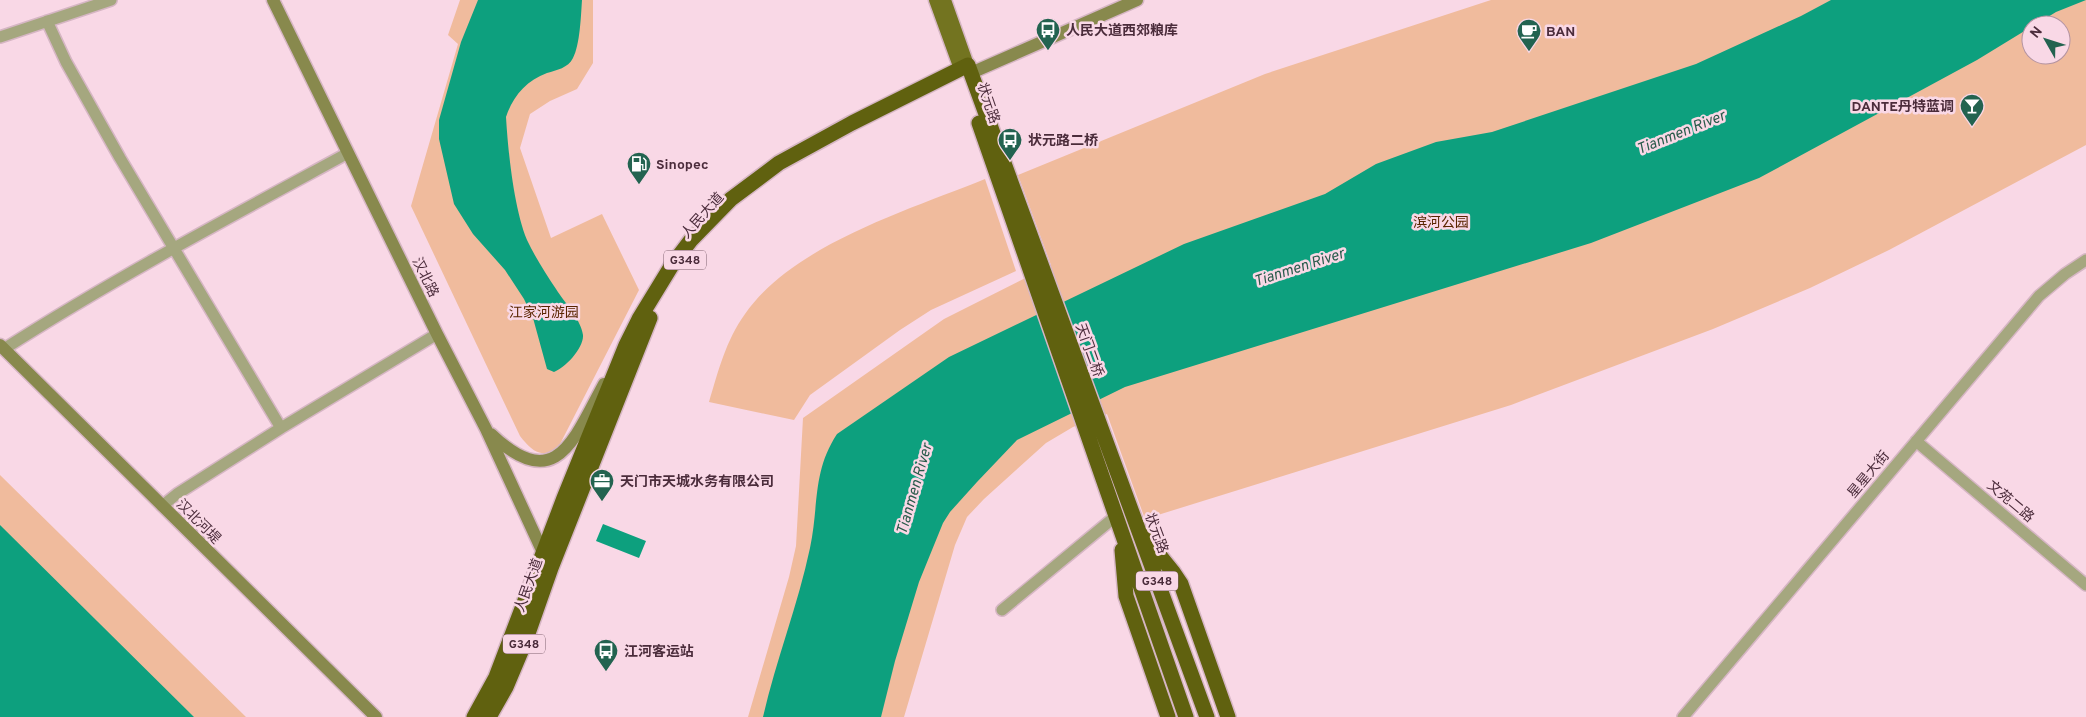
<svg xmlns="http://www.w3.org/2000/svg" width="2086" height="717" viewBox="0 0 2086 717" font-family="Overpass,'Noto Sans SC',sans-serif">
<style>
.green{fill:#f0bb9d;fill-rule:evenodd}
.water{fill:#0da07e}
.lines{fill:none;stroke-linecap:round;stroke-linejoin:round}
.street-casing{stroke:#d6b6c4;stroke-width:14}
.secondary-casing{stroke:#d6b6c4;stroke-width:15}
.primary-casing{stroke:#d6b6c4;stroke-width:15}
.highway-casing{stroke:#d6b6c4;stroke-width:18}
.street{stroke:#a5a77f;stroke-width:11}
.secondary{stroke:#88894d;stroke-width:12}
.primary{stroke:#737420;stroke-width:12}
.highway{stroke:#60610f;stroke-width:15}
.labels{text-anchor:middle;stroke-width:5;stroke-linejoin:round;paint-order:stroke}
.shield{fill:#f9d8e6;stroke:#7f606e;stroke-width:1}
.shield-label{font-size:12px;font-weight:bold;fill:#4b2c3b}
.poi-label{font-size:14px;font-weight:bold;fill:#4b2c3b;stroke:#f9d8e6;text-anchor:start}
.street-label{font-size:14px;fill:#4b2c3b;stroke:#f9d8e6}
.park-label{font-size:14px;fill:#5a2500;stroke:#f9d8e6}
.water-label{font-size:15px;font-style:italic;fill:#295b4b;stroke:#f9d8e6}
</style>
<rect width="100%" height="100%" fill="#f9d8e6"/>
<path class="green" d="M460,0H593V63L577,89L550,101L530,114L520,148L551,238L602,214L639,290L559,446C542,461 531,450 520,436L411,206L458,44L448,35Z
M1491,0H2086V145L1889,250L1810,288L1713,329L1511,405L1145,519L1107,414L1073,427L1046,443L984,499L967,517L955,545L904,717H748L789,577L796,546L803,418L944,319L1051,265L1018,175L1265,74ZM2031,25H2061V55H2031Z
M985,179L1016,271L931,310L900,330L810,395L794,420L709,402C718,372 726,340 745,314C794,244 909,210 985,179Z
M0,475L246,717H0Z"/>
<path class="water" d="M478,0H582C581,15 580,45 573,58C568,68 557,70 547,73C526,81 513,96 506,117C508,151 514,209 527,240C535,257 546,274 556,289C564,302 581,319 583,335C584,348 565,368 554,372L547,369L533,318L524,299L505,270L473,234L454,204L439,139V120L461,42Z
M1831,0H2086L2056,12L2035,25H2031V27L1977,60L1759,178L1591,243L1125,387L1017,440L977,482L950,512L943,523L919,582L895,661L881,717H763C776,660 798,605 810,548C819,506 812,472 837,434L949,357L1184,244L1325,194L1376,164L1436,142L1492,132L1696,64L1801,16Z
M603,524L646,541L639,558L596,541Z
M0,525L194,717H0Z"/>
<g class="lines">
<defs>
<path id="street" d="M47,21L66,62L120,158L281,428
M0,37L111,0
M4,349C115,278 232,216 348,153
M1916,441L2086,585
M162,506L177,494L281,428L437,334
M1002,610L1116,516
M1683,717L2039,296L2065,274L2086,260"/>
<path id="secondary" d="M273,0L437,334L486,429L546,559
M971,73L1137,0
M0,345L376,717
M491,434C556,496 574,439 604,384"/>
<path id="primary" d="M935,0L960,69
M945,0L968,65"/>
<path id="highway" d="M979,123L1186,717
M1143,535L1173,572L1181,584L1228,717
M1122,550L1126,596L1168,717
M474,717L496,677L564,498L626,345L639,319L672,265L691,240L731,199L779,163L852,123L968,65L1207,717
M489,717L506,687L525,642L551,568L650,318"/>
</defs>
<use href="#street" class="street-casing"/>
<use href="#secondary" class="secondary-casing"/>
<use href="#primary" class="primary-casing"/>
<use href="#highway" class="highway-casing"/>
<use href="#street" class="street"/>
<use href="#secondary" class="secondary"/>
<use href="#primary" class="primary"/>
<use href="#highway" class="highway"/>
</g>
<defs>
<symbol id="bus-pin" viewBox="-11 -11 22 30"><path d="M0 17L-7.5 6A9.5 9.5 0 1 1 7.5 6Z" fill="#236350" stroke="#f9d8e6"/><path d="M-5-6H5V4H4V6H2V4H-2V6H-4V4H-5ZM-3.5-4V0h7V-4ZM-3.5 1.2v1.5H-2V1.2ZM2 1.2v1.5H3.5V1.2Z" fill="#fff"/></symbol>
<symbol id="cafe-pin" viewBox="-11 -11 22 30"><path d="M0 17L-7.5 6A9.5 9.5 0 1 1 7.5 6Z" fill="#236350" stroke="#f9d8e6"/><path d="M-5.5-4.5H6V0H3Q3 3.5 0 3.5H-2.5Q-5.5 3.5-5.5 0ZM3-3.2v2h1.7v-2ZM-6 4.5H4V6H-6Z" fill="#fff"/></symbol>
<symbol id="bar-pin" viewBox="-11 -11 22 30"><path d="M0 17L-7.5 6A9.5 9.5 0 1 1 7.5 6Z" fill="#236350" stroke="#f9d8e6"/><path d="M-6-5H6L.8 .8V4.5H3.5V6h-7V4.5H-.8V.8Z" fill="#fff"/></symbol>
<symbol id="fuel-pin" viewBox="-11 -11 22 30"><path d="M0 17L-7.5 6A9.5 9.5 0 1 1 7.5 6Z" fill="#236350" stroke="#f9d8e6"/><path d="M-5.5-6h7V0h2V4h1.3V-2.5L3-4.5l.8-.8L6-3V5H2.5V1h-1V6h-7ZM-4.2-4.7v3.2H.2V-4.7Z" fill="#fff"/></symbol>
<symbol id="office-pin" viewBox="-11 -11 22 30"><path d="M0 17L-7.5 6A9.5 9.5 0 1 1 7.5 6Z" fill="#236350" stroke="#f9d8e6"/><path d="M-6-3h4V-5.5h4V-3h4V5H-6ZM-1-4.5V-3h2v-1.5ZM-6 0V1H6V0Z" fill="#fff"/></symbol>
</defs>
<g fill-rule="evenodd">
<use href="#bus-pin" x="1034" y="16" width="28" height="38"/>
<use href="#cafe-pin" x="1515" y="17" width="28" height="38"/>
<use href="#bar-pin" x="1958" y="92" width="28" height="38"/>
<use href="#bus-pin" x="996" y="126" width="28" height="38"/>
<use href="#fuel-pin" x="625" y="150" width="28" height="38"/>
<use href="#office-pin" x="588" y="467" width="28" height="38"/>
<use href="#bus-pin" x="592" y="637" width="28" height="38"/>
</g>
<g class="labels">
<g class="shield">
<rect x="664" y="250.5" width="42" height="19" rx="4"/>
<rect x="1136" y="571.5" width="42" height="19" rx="4"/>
<rect x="503" y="634.5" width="42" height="19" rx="4"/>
</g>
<g class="shield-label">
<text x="685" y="264">G348</text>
<text x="1157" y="585">G348</text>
<text x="524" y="648">G348</text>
</g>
<g class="poi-label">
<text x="1066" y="35">人民大道西郊粮库</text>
<text x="1546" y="36">BAN</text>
<text x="1954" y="111" text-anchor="end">DANTE丹特蓝调</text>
<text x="1028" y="145">状元路二桥</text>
<text x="656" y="169">Sinopec</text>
<text x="620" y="486">天门市天城水务有限公司</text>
<text x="624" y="656">江河客运站</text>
</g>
<g class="street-label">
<text transform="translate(989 103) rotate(71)" y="5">状元路</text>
<text transform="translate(702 215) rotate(-48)" y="5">人民大道</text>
<text transform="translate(426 277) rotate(64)" y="5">汉北路</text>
<text transform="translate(1090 350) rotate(70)" y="5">天门二桥</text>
<text transform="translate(1868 474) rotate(-50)" y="5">星星大街</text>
<text transform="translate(2011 501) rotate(40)" y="5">文苑二路</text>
<text transform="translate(199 521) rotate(45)" y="5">汉北河堤</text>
<text transform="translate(1157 533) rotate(70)" y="5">状元路</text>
<text transform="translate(528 585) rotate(-70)" y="5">人民大道</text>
</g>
<g class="park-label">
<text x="1441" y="227">滨河公园</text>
<text x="544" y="317">江家河游园</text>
</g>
<g class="water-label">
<text transform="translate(1681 132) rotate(-22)" y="5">Tianmen River</text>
<text transform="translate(1299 267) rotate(-18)" y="5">Tianmen River</text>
<text transform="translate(914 489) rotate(-74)" y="5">Tianmen River</text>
</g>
</g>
<g transform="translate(2046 40) rotate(309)"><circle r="24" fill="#f9d8e6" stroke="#b393a2"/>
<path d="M0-4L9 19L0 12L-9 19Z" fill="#236350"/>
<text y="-8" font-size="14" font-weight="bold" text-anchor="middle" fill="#4b2c3b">N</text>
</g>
</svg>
